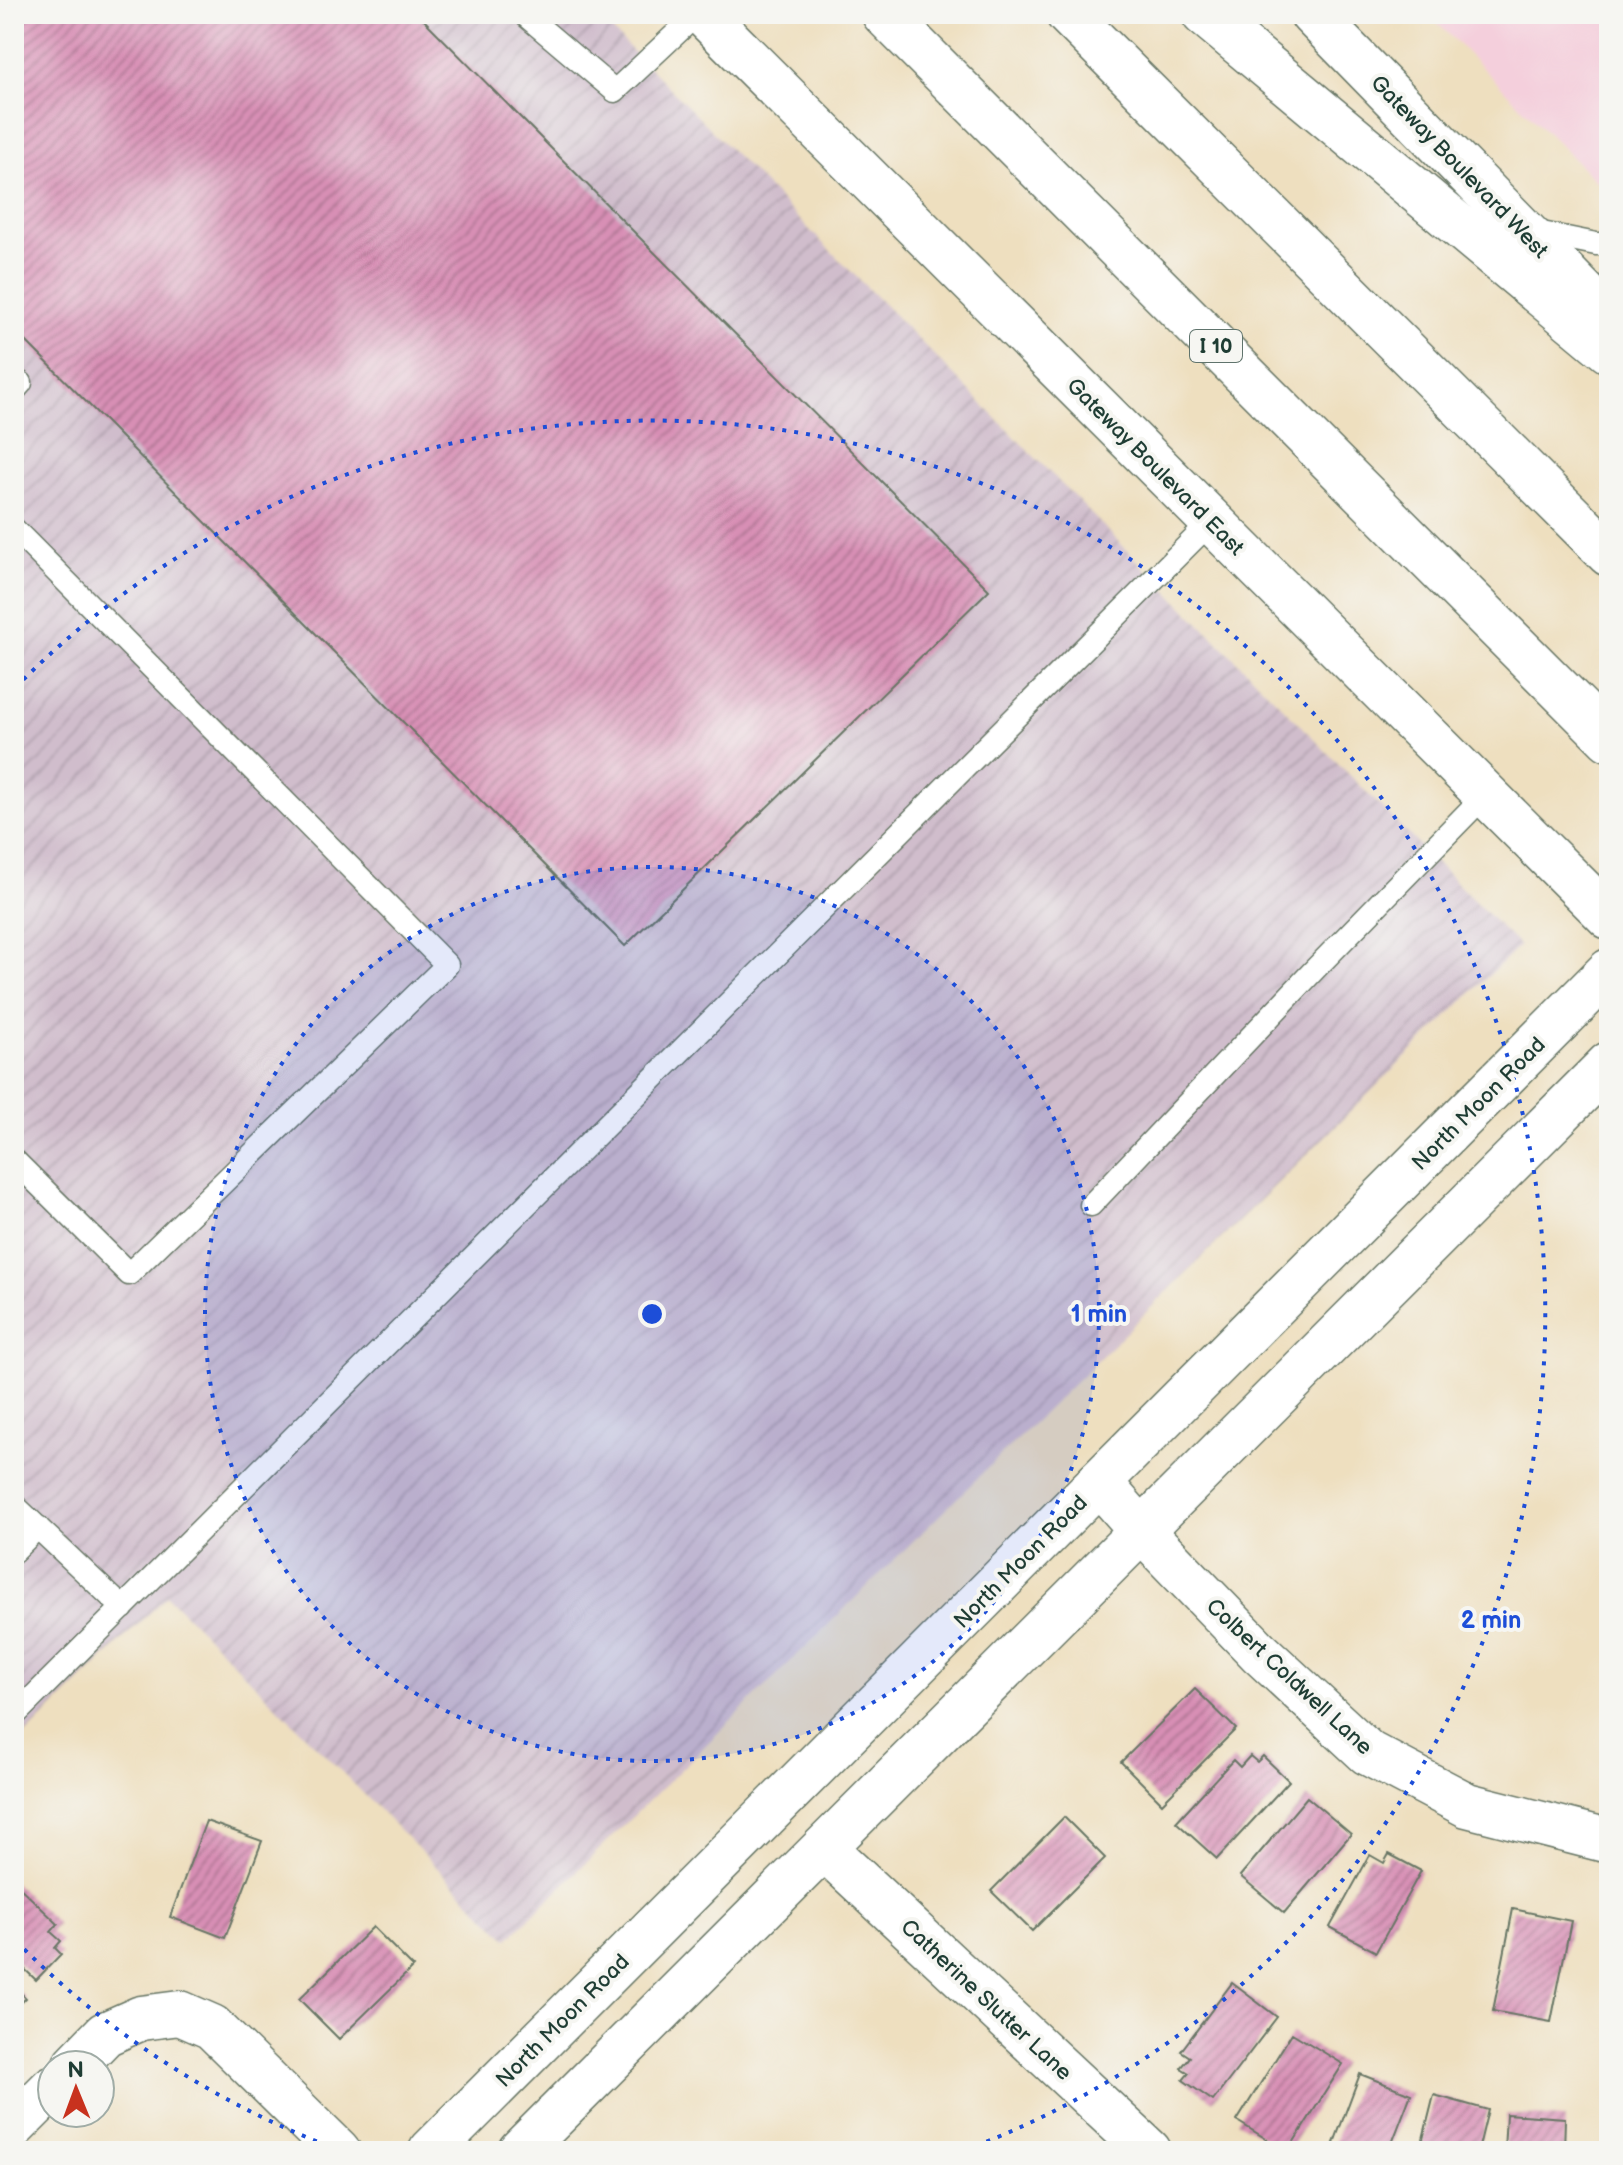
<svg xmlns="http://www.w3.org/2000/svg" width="1623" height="2165" viewBox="0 0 1623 2165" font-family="'Balsamiq Sans',sans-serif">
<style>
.built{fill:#f4cfdc}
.industrial{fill:url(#industrial-furrows)}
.building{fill:url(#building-hatch)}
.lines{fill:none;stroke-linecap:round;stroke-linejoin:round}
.lane-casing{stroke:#677665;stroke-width:25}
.street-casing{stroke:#677665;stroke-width:47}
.secondary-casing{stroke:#677665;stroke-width:47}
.highway-casing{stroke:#677665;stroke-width:47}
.lane{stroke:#fff;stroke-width:22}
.street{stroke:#fff;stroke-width:44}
.secondary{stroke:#fff;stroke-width:44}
.highway{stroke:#fff;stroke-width:44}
.ring{fill:none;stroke:#1d4ed8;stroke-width:4;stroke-dasharray:4 8}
.labels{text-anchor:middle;stroke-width:8;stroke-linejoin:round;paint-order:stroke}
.shield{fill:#f6f6f2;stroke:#60746d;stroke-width:2}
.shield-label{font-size:20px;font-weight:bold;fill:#1f3d34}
.street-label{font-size:22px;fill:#1f3d34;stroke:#f6f6f2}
.centre{fill:#1d4ed8;stroke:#f6f6f2;stroke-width:4}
.ring-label{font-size:24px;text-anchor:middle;font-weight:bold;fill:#1d4ed8;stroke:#f6f6f2;stroke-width:8;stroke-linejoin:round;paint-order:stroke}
</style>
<defs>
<pattern id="industrial-furrows" width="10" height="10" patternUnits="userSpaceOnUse" patternTransform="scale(2)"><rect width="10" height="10" fill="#d0bdcc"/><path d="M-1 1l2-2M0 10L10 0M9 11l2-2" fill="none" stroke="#b2a3b0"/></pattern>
<pattern id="building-hatch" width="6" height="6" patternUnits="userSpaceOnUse" patternTransform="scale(2)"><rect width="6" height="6" fill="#d88fb5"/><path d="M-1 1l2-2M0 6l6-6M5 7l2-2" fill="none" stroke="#af7694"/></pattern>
</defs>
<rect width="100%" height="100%" fill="#f6f6f2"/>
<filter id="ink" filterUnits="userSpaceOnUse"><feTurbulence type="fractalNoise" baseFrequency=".0125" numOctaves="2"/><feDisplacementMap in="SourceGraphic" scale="16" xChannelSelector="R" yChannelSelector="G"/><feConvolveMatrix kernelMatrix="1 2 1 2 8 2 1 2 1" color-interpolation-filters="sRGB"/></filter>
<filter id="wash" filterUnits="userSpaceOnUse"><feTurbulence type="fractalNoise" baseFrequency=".006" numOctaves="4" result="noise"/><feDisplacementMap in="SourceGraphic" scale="32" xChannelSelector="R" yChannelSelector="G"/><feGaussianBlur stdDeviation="1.8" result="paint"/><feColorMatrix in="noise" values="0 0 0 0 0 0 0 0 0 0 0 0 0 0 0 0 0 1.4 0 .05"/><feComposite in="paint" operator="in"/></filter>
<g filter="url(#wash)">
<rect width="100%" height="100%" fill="#eedfbf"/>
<path class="built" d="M1428,14H1609V194Z"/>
<path class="industrial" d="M14,14H596L1519,946L508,1939L167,1596L14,1746Z"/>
<g id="blocks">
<path class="building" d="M14,14H418L989,590L625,946L14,329Z
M1195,1689L1236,1729L1162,1803L1121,1762Z
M1250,1756L1257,1762L1263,1756L1289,1781L1217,1859L1176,1822L1233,1760L1240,1767Z
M1307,1797L1351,1834L1284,1913L1240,1876Z
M1064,1817L1105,1858L1032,1931L991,1891Z
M206,1821L262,1841L225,1938L170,1917Z
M1389,1854L1421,1871L1376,1952L1330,1927L1370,1855L1384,1863Z
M14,1882L58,1924L51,1932L61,1941L55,1948L61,1954L36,1980L14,1959Z
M1513,1909L1571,1921L1551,2022L1493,2011Z
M373,1927L413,1967L339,2039L299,1999Z
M1232,1983L1277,2017L1213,2101L1183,2080L1189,2073L1181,2068L1190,2057L1181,2051Z
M14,1986L26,1998L14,2010Z
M1292,2033L1343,2064L1288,2151H1286L1237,2121Z
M1360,2074L1411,2094L1389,2151H1331Z
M1434,2095L1488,2110L1478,2151H1420Z
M1506,2114L1565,2118L1564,2151H1504Z"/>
</g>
</g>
<g filter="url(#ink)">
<use href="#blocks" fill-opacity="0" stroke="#677665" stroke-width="2"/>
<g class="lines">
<defs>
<path id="lane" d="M524,14L615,91L697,14
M1532,231L1596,244H1609
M14,391L21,383
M14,529L447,965L129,1274L14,1160
M1091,1205L1316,968L1486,794
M14,1505L123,1608
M14,1551L38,1527
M14,1716L1212,521"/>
<path id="street" d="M1099,1482L1142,1531L1259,1652L1368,1753L1467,1805L1609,1841
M824,1848L1149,2151
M75,2065L105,2034L141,2018L180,2013L212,2027L338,2151
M14,2126L52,2088"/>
<path id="secondary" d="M703,14L1609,917
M1312,14L1609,318
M431,2151L1609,971
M520,2151L1609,1064"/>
<path id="highway" d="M884,14L1609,739
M1068,14L1609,554
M1204,14L1609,351"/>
</defs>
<use href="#lane" class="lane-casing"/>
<use href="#street" class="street-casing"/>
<use href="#secondary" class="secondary-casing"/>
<use href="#highway" class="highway-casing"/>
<use href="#lane" class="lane"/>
<use href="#street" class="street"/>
<use href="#secondary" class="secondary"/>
<use href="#highway" class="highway"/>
</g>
</g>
<circle cx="652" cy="1314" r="447" fill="#1d4ed8" fill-opacity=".12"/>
<g class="ring">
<circle cx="652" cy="1314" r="447"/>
<path d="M339 2150A893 893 0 0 1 15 1940M15 688A893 893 0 1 1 965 2150"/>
</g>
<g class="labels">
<rect class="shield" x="1190" y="330" width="52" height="32" rx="6"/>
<g class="shield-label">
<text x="1216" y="353">I 10</text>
</g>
<g class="street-label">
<text transform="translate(1460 166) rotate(46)" y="8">Gateway Boulevard West</text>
<text transform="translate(1156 466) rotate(45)" y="8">Gateway Boulevard East</text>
<text transform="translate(1478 1103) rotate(-45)" y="8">North Moon Road</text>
<text transform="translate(1020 1561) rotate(-45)" y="8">North Moon Road</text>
<text transform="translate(1290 1676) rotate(43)" y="8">Colbert Coldwell Lane</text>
<text transform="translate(987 1999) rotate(43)" y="8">Catherine Slutter Lane</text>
<text transform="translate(562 2020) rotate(-45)" y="8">North Moon Road</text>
</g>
</g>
<circle cx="652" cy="1314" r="12" class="centre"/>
<g class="ring-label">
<text x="1099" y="1322">1 min</text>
<text x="1491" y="1628">2 min</text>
</g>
<rect width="1623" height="2165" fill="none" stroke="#f6f6f2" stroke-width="48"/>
<g transform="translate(76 2089) rotate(359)"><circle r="38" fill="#f6f6f2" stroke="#a0aca6" stroke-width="2"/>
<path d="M0-6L14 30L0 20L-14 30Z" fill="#c8321e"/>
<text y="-12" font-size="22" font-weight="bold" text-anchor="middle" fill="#1f3d34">N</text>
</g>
</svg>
